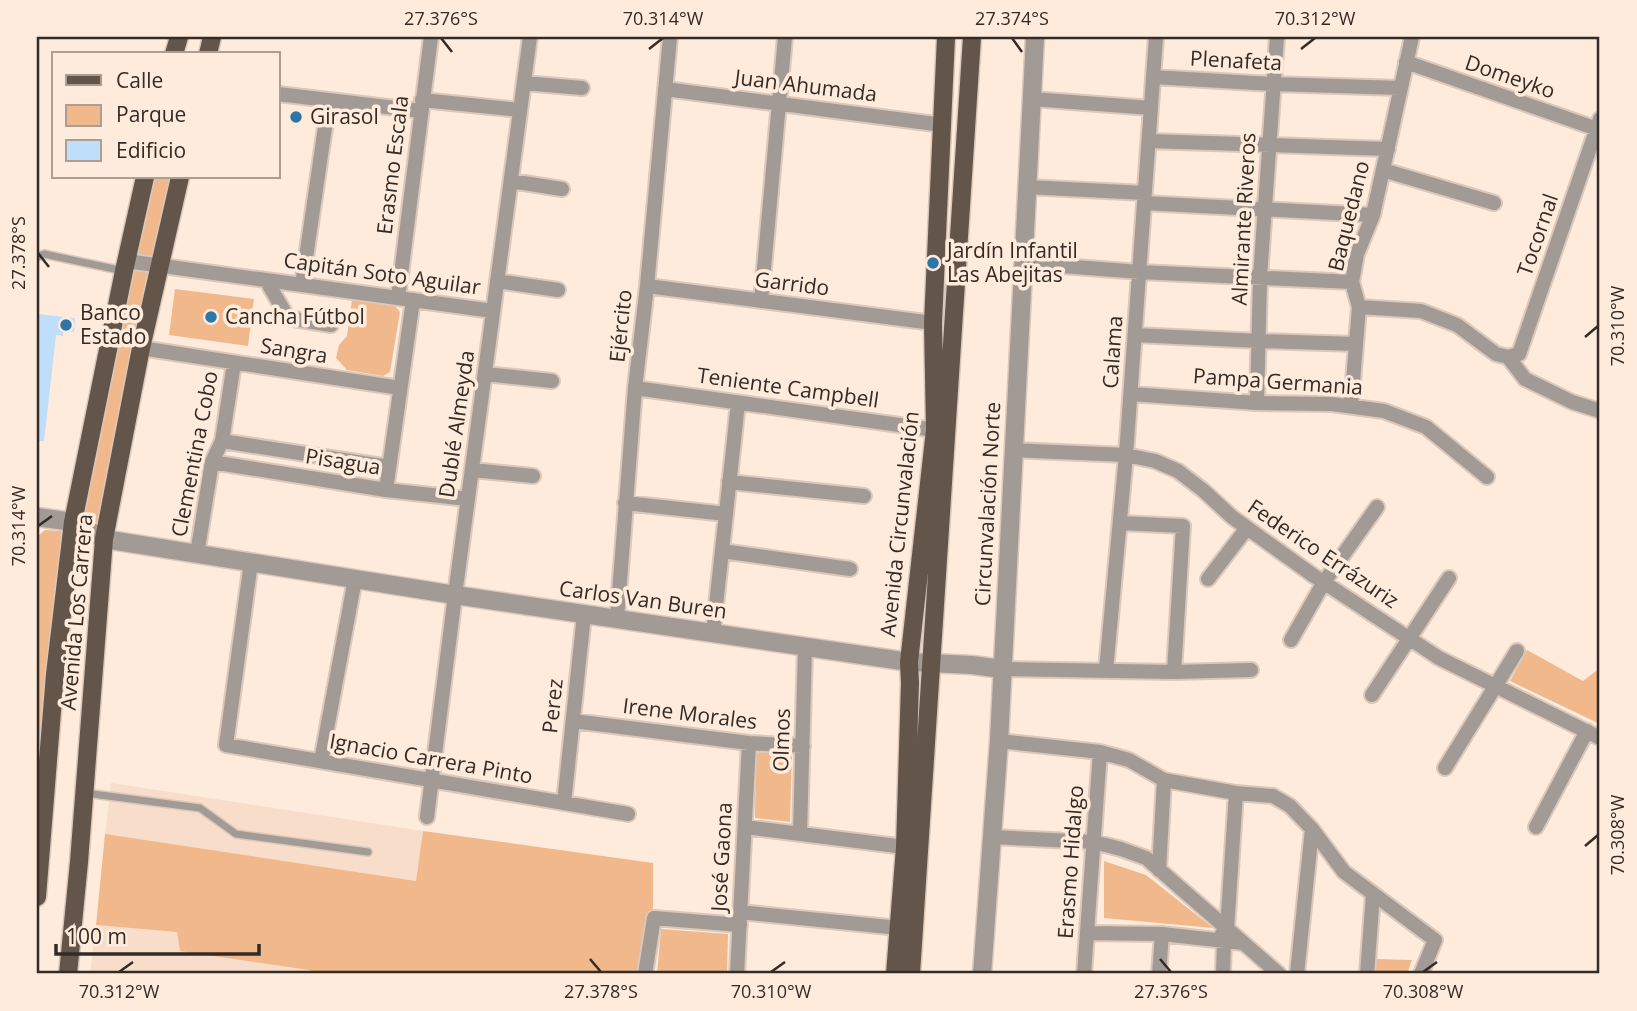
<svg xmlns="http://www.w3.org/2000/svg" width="1637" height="1011" viewBox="0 0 1637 1011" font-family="'Open Sans',sans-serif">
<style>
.built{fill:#f7ddca}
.green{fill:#f1b88c}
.building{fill:#bedef9}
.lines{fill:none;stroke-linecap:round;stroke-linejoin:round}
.service-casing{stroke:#dac8bb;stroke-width:10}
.minor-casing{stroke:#dac8bb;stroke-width:18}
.tertiary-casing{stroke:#dac8bb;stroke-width:21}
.primary-casing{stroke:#dac8bb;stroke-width:21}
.service{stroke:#a29a94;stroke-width:7}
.minor{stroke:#a29a94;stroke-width:14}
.tertiary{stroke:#a29a94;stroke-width:18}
.primary{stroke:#64554b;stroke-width:18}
.ticks{fill:none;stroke:#332b26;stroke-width:2.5}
.poi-dot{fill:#2c76a9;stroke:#ffebdc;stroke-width:2.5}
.labels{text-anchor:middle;stroke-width:7;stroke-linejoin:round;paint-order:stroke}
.street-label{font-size:21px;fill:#332b26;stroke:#ffebdc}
.poi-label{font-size:21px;fill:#332b26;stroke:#ffebdc;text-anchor:start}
.neatline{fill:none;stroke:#332b26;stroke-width:2.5}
.ticks-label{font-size:18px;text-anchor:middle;fill:#332b26}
</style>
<rect width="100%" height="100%" fill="#ffebdc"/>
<path class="built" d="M111,783L423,831L416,881L105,835Z
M96,925L177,932L309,970L310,974H90Z"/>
<path class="green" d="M150,177H175L102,530L78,520Z
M175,289L254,299L248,346L169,335Z
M352,300L394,305L400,312L390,372L383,376L347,370L336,358L339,345L347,336Z
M45,530L61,531L63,537L37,795V537Z
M1527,650L1583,681L1600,668V724L1510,681Z
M756,752L792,755L790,822L755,818Z
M423,831L653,863V907L640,974H310L309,970L180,951L177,932L96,925L105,834L416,881Z
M1104,861L1146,875L1213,928L1104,918Z
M661,929L728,934L727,974H657Z
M1376,959L1412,960L1407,974H1376Z"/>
<path class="building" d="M37,314L75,318L74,332L64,331L63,336L56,335L44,441H37Z"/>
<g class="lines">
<defs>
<path id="service" d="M37,257L44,254L124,271
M85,793L200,808L236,834L368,852"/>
<path id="minor" d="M1406,62L1600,130
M1153,77L1273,84L1401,88
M524,83L582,88
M665,89L943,125
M278,94L421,111
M1032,99L1151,108
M422,100L520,110
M1149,141L1388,149
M1383,170L1494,203
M511,181L562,189
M1027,187L1145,193
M1144,203L1373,215
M126,261L493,311
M1023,263L1140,272L1352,282
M266,280L288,318L331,325
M497,281L558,290
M302,285L329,100
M647,286L933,323
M398,298L431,37
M761,301L785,37
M1359,307L1421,311L1457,325L1496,354L1508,357L1525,379L1572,402L1600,411
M1135,335L1259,341L1356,344
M141,348L400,388
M1508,357L1519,354L1600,119
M485,374L552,381
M635,388L935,430
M1131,394L1257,403L1332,404L1384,411L1426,427L1487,477
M1257,403L1260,277L1277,37
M1351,406L1359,307L1352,282L1357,254L1373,215L1412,37
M222,441L389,467
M1013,450L1126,455L1155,461L1178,471L1204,491L1232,517L1314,576L1439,658L1600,738
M212,462L386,490L468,499
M472,470L533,476
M729,482L864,496
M386,490L413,300
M625,503L726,514
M1120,523L1183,526L1174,672
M722,551L850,569
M197,554L212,462L222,441L234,363
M251,562L226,745L628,814
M1208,579L1247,528
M617,619L635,388L647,286L670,37
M713,633L738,403
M1291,640L1324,582L1377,507
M1002,669L1174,672L1251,670
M1106,670L1126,455L1156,37
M1372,695L1449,578
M573,721L749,743L803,746
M999,741L1100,752L1129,760L1164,780L1236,793L1273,796L1290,806L1312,829L1344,872L1435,940L1421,974
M321,761L355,579
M1445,768L1517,651
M564,803L584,615
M427,817L455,595L530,37
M745,827L905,847
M1536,827L1587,731
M800,833L805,647
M992,837L1094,842L1121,849L1146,858L1279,974
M1159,870L1164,780
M740,912L899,928
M1227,929L1236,793
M1087,933L1162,934L1243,943
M1222,934L1224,941L1223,974
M645,974L654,918L740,925
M737,974L749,743
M1084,974L1100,752
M1159,974L1162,934
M1297,974L1312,829
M1367,974L1373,894"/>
<path id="tertiary" d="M37,517L73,522L104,539L455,595L909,662L972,665L1002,669
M982,974L999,741L1035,37"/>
<path id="primary" d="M174,54L179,37
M208,54L212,37
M37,897L55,674L73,522L124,271L145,177
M68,974L79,862L104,539L141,348L180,177
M895,974L905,847L910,683L909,662L935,430L933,323L946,37
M911,974L972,37"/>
</defs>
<use href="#service" class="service-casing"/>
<use href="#minor" class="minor-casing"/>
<use href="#tertiary" class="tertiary-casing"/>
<use href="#primary" class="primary-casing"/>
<use href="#service" class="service"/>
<use href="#minor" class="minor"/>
<use href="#tertiary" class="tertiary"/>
<use href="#primary" class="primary"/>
</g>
<path class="ticks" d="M441,38L452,52M1012,38L1022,52M649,49L663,38M1301,49L1315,38M38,253L49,267M1585,337L1598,326M38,526L52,516M1585,846L1598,835M590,959L601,972M1160,959L1171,972M119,972L133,962M771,972L785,962M1423,972L1437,962"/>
<g class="poi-dot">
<circle cx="296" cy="117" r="7"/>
<circle cx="933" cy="263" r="7"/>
<circle cx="211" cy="317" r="7"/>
<circle cx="66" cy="325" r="7"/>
</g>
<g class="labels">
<g class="street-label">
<text transform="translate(1236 61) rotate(3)" y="7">Plenafeta</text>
<text transform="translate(1510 77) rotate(19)" y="7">Domeyko</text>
<text transform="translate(806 86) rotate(7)" y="7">Juan Ahumada</text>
<text transform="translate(393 165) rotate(-83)" y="7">Erasmo Escala</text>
<text transform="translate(1349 216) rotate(-76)" y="7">Baquedano</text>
<text transform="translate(1244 219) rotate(-87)" y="7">Almirante Riveros</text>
<text transform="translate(1538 235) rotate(-71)" y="7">Tocornal</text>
<text transform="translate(382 274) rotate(8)" y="7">Capitán Soto Aguilar</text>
<text transform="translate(792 284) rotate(7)" y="7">Garrido</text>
<text transform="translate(621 326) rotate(-84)" y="7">Ejército</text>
<text transform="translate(294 351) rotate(9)" y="7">Sangra</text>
<text transform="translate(1113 352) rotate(-86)" y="7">Calama</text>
<text transform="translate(1278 382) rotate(4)" y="7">Pampa Germania</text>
<text transform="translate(788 388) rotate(8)" y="7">Teniente Campbell</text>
<text transform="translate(457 424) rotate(-82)" y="7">Dublé Almeyda</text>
<text transform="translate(195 454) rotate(-79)" y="7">Clementina Cobo</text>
<text transform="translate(343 462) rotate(9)" y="7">Pisagua</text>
<text transform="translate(988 504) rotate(-87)" y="7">Circunvalación Norte</text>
<text transform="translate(900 524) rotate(-84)" y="7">Avenida Circunvalación</text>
<text transform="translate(1323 554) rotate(34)" y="7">Federico Errázuriz</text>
<text transform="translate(643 600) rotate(8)" y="7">Carlos Van Buren</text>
<text transform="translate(77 612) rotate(-85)" y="7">Avenida Los Carrera</text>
<text transform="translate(553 706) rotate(-84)" y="7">Perez</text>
<text transform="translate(690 714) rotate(7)" y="7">Irene Morales</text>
<text transform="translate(782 740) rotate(-88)" y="7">Olmos</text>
<text transform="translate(431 759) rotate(10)" y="7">Ignacio Carrera Pinto</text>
<text transform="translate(722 857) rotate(-87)" y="7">José Gaona</text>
<text transform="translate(1071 862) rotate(-86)" y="7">Erasmo Hidalgo</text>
</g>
<g class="poi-label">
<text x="310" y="124">Girasol</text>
<text x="947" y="258">Jardín Infantil<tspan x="947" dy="24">Las Abejitas</tspan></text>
<text x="80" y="320">Banco<tspan x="80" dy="24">Estado</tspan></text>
<text x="225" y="324">Cancha Fútbol</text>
</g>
</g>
<rect width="1637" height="1011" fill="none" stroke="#ffebdc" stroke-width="77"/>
<rect x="52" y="52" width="228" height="126" fill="#ffebdc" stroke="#ad9e93" stroke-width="2"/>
<rect x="66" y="75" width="35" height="10" fill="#64554b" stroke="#ad9e93" stroke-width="2"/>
<text x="116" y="88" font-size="21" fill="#332b26">Calle</text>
<rect x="66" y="105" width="35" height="21" fill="#f1b88c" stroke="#ad9e93" stroke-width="2"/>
<text x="116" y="122" font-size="21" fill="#332b26">Parque</text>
<rect x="66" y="140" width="35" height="21" fill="#bedef9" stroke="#ad9e93" stroke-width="2"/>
<text x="116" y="158" font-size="21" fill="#332b26">Edificio</text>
<path d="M56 944v10h203v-10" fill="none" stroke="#332b26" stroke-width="3.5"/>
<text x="66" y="944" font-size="21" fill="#332b26" stroke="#ffebdc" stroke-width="5" paint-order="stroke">100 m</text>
<rect x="38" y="38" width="1560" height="934" class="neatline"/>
<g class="ticks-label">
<text x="441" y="25">27.376°S</text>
<text x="663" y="25">70.314°W</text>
<text x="1012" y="25">27.374°S</text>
<text x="1315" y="25">70.312°W</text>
<text transform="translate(19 253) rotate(-90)" y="6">27.378°S</text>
<text transform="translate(1618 326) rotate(-90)" y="6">70.310°W</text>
<text transform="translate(19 526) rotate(-90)" y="6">70.314°W</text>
<text transform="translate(1618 835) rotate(-90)" y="6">70.308°W</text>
<text x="119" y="998">70.312°W</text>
<text x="601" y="998">27.378°S</text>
<text x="771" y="998">70.310°W</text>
<text x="1171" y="998">27.376°S</text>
<text x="1423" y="998">70.308°W</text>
</g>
</svg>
